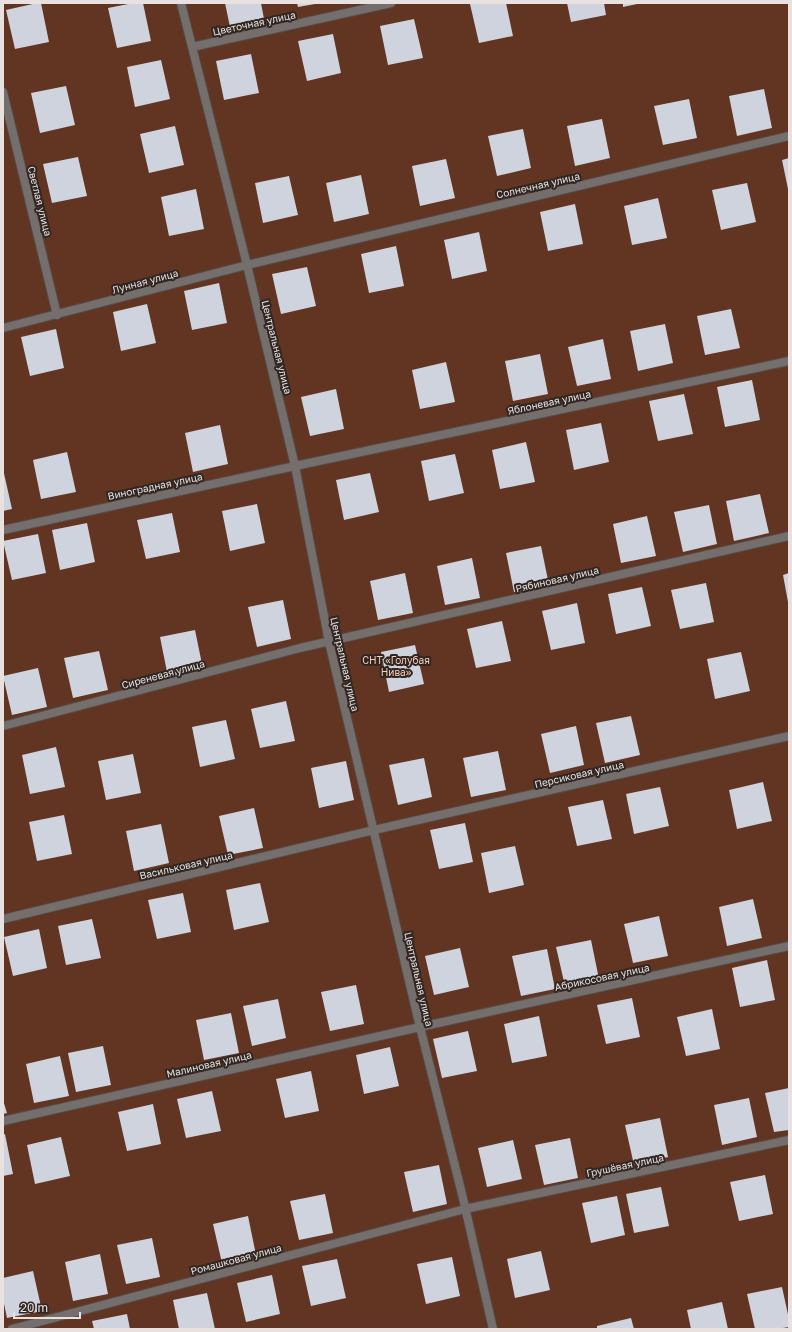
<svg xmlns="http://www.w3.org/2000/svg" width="792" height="1332" viewBox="0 0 792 1332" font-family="'Golos Text',sans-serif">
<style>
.green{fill:#613522}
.building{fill:#ced3de}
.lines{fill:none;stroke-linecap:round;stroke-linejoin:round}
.street-casing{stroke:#564c49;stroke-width:10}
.street{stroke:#746e6c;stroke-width:8}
.labels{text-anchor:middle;stroke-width:4;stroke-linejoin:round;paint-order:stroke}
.street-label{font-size:10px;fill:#e8e1df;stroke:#302622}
.park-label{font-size:10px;fill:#f7cdbb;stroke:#302622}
</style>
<rect width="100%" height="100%" fill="#3a302c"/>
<path class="green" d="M3,3H789V1329H3Z"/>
<path class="building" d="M37,3H41L49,42L15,49L6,10Z
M133,3H143L151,41L117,48L108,8Z
M225,3H261L264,19L230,27Z
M297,3H315V4L298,7Z
M474,3H506L513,36L479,43L470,4Z
M567,3H604L606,15L571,22Z
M623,3H637V4L623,7Z
M414,19L423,58L388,65L380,26Z
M333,34L341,73L307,81L298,41Z
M251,54L259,93L224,100L216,61Z
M161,60L170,99L135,107L127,67Z
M66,86L75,125L40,133L31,93Z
M764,89L772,128L737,136L729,96Z
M689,99L697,138L663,145L654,106Z
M602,119L610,158L575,166L567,126Z
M175,126L184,165L149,173L140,134Z
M523,129L531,168L497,176L488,136Z
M78,157L87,196L52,203L43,164Z
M789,158V189H788L782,160Z
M446,159L455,198L420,206L412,166Z
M361,175L369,214L334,222L326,183Z
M289,176L298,215L263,223L255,183Z
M747,183L756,222L721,230L712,190Z
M196,189L204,229L169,236L161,197Z
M658,198L667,238L632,245L624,206Z
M575,204L583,244L548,251L540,212Z
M479,232L487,271L452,279L444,240Z
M396,246L404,286L369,293L361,254Z
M307,267L316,306L281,314L272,274Z
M219,283L227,323L192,330L184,291Z
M147,304L156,343L121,351L113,312Z
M731,309L740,348L705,355L697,316Z
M665,324L673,363L638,371L630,331Z
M56,329L64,368L30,376L21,337Z
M603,339L611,379L577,386L568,347Z
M540,354L548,394L513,401L505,361Z
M446,362L455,402L420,409L412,370Z
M752,380L760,420L725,427L717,387Z
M336,389L344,429L310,436L301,397Z
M684,394L693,434L658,441L649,401Z
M601,423L609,462L574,470L566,430Z
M220,425L228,464L193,472L185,433Z
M526,442L535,482L500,489L492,450Z
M67,452L76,492L41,499L33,460Z
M455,454L464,493L429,501L421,461Z
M3,469L12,509L3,511Z
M370,473L379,512L344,520L336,480Z
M760,494L769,533L734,541L726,501Z
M257,504L265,543L230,551L222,511Z
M709,505L717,544L683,552L674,512Z
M172,513L180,552L146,559L137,520Z
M647,516L656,556L621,563L613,524Z
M87,523L95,562L60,570L52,530Z
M38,534L46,573L12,580L3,541Z
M541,546L549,585L514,592L506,553Z
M472,558L480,598L445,605L437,566Z
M405,573L413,613L378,620L370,581Z
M789,573V602H788L783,575Z
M706,583L714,622L680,629L671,590Z
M642,587L651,626L616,634L608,594Z
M283,600L291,639L257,647L248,607Z
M577,603L585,643L551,650L542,611Z
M502,621L511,661L476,668L467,629Z
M195,630L203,669L168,677L160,637Z
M415,645L424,684L389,692L381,652Z
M99,651L108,690L73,698L64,658Z
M741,652L750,691L715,699L707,659Z
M38,668L47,707L12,715L3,676Z
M286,701L295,741L260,748L251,709Z
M631,716L640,755L605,763L596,723Z
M226,720L235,759L200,767L192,727Z
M576,726L584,765L550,773L541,734Z
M56,747L65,787L30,794L22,755Z
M498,751L506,790L471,797L463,758Z
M133,754L141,793L106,800L98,761Z
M424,758L432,797L398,805L389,765Z
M346,761L354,800L319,808L311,768Z
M763,782L772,821L737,829L729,790Z
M660,787L669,826L634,834L626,794Z
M603,800L612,839L577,846L568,807Z
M254,808L263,848L228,855L219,816Z
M64,815L72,854L37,861L29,822Z
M465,823L473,862L439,869L430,830Z
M161,824L169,863L134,871L126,831Z
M515,846L524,885L489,893L481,853Z
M260,883L269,922L234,930L226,890Z
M183,893L191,932L157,939L148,900Z
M753,899L762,938L727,946L719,907Z
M659,916L668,956L633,963L624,924Z
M92,919L101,958L66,965L58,926Z
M39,929L47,968L13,976L4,937Z
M591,940L599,979L565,986L556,947Z
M460,948L469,987L434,995L425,956Z
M547,949L555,989L521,996L512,956Z
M767,960L775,1000L740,1007L732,968Z
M356,985L364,1024L330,1031L321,992Z
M632,998L640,1037L606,1044L597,1005Z
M278,999L286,1038L252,1046L243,1006Z
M712,1009L720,1049L686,1056L677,1017Z
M231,1013L239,1053L204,1060L196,1020Z
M539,1016L547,1056L512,1063L504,1024Z
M468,1031L477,1071L442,1078L433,1039Z
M103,1046L111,1085L76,1092L68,1053Z
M390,1047L399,1086L364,1094L356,1055Z
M60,1056L69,1096L34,1103L26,1064Z
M311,1071L319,1111L285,1118L276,1079Z
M789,1088V1130L774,1132L765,1093Z
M212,1091L221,1131L186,1138L177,1099Z
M749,1098L757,1137L722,1145L714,1105Z
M3,1100L7,1113L3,1114Z
M153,1104L161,1144L127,1151L118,1112Z
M660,1118L668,1157L634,1165L625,1125Z
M5,1134L13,1174L3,1176V1135Z
M61,1137L70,1176L35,1184L27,1145Z
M570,1138L578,1178L544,1185L535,1145Z
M513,1140L522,1179L487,1187L478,1148Z
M439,1165L447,1204L413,1212L404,1172Z
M765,1175L773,1214L739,1221L730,1182Z
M661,1187L669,1226L634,1233L626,1194Z
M325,1194L333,1233L299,1240L290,1201Z
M617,1196L625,1235L591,1243L582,1203Z
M248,1216L256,1255L222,1263L213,1224Z
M152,1238L160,1277L126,1284L117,1245Z
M541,1251L550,1290L515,1298L507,1259Z
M100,1254L108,1294L73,1301L65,1262Z
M452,1257L460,1296L426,1304L417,1264Z
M337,1259L346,1298L311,1306L302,1266Z
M33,1271L42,1311L7,1318L3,1299V1278Z
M272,1275L280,1314L246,1322L237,1283Z
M782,1287L789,1319V1327L777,1329H755L747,1294Z
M207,1293L215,1329H179L173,1300Z
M722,1302L728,1329H691L687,1310Z
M127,1314L130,1329H94L92,1321Z
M631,1318L634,1329H597V1326Z"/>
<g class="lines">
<defs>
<path id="street" d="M181,3L247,265L295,466L329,642L420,1027L462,1194L493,1329
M192,47L391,3
M3,92L57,315
M3,328L247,265L789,136
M3,530L295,466L789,361
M3,726L300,648L789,536
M3,919L374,830L789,736
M3,1121L420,1027L789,946
M12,1329L465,1209L789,1140"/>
</defs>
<use href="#street" class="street-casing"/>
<use href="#street" class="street"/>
</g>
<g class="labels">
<g class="street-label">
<text transform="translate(254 23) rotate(-12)" y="4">Цветочная улица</text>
<text transform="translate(538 185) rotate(-13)" y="4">Солнечная улица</text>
<text transform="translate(40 201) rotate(76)" y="4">Светлая улица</text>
<text transform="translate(145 281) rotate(-15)" y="4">Лунная улица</text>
<text transform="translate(277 347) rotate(76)" y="4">Центральная улица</text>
<text transform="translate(549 402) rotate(-12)" y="4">Яблоневая улица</text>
<text transform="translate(155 486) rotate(-12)" y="4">Виноградная улица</text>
<text transform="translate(557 579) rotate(-13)" y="4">Рябиновая улица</text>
<text transform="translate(345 664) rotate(77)" y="4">Центральная улица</text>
<text transform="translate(163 674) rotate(-15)" y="4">Сиреневая улица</text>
<text transform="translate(579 774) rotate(-13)" y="4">Персиковая улица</text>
<text transform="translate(186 865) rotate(-13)" y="4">Васильковая улица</text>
<text transform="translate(602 977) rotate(-12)" y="4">Абрикосовая улица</text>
<text transform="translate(419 979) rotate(77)" y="4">Центральная улица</text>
<text transform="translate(209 1064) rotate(-13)" y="4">Малиновая улица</text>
<text transform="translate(625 1165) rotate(-12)" y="4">Грушёвая улица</text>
<text transform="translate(236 1259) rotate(-15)" y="4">Ромашковая улица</text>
</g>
<g class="park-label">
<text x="396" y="664">СНТ «Голубая<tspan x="396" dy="12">Нива»</tspan></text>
</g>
</g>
<rect width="792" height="1332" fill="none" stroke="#e8e1df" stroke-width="8"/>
<path d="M14 1312v6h66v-6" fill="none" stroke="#e8e1df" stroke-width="2"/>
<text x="20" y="1312" font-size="12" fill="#e8e1df" stroke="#302622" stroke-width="3" paint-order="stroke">20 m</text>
</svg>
